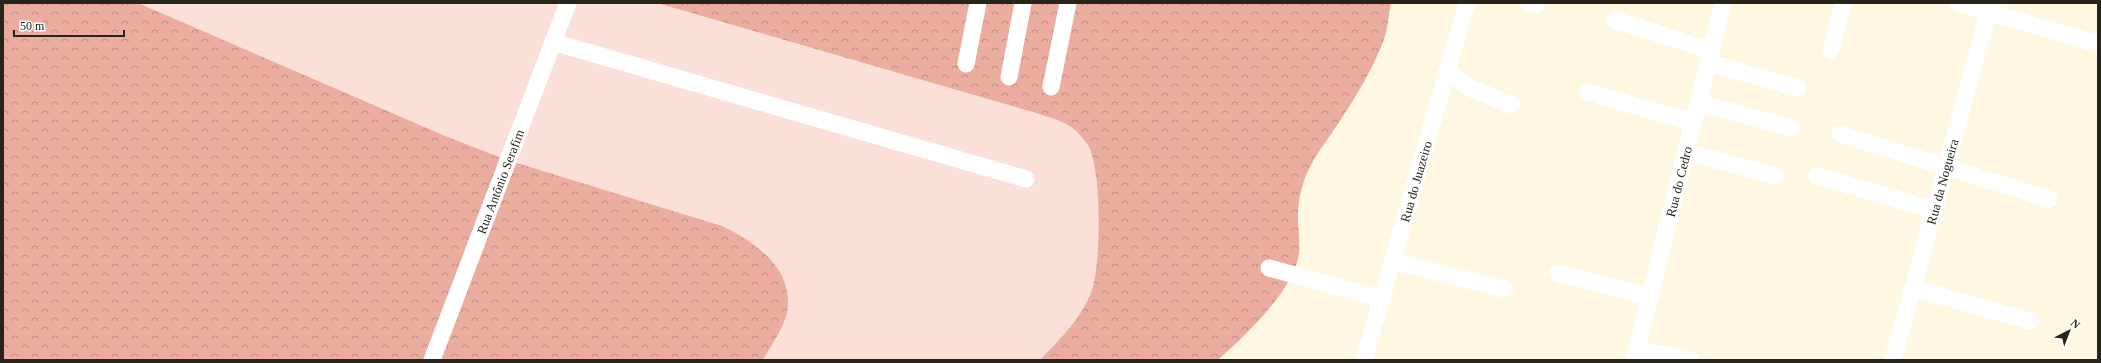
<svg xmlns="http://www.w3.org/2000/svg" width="2101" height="363" viewBox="0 0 2101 363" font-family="'Times New Roman',serif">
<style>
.green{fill:#fbe0da}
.forest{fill:url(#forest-crowns)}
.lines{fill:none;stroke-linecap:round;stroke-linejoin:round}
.minor{stroke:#fff;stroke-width:17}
.labels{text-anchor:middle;stroke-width:3;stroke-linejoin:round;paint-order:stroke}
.street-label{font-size:13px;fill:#27241c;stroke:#fff}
</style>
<defs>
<pattern id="forest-crowns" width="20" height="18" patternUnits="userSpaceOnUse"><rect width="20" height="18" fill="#ebada0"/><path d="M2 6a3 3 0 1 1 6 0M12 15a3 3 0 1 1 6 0" fill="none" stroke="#be8d82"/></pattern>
</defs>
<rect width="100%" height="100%" fill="#fef7e1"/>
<path class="green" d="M138,3H657L1029,111C1044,116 1065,120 1076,131C1080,135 1086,141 1088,145C1102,170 1101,262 1092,290C1082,318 1060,339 1040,360H763L781,328L787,288L777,267L762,249L722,226L504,159L443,135Z"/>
<path class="forest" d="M3,3H138L443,135L504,159L722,226C753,241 790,265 788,305C787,324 772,344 763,360H3Z
M657,3H1391C1389,13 1388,23 1386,33C1378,59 1358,94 1343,116C1333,133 1319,149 1310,167C1302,182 1298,199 1298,216C1298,228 1300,241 1299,253C1295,289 1245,336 1218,360H1040C1060,339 1082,318 1092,290C1101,262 1102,170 1088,145C1085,141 1080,135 1076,131C1065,120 1044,116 1029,111Z"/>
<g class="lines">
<g class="minor">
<path d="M1529,3L1536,5"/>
<path d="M1958,3L2098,44"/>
<path d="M1615,20L1712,51"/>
<path d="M553,42L1026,179"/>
<path d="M1831,50L1843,3"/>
<path d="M1709,63L1798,88"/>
<path d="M966,64L978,3"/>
<path d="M1447,71L1470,88L1512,105"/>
<path d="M1009,77L1023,3"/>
<path d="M1051,87L1068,3"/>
<path d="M1588,92L1694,123"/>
<path d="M1699,103L1792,128"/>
<path d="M1840,134L2049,199"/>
<path d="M1686,152L1776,176"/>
<path d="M1817,176L1934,210"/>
<path d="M1392,261L1504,289"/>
<path d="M1269,268L1382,299"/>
<path d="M1558,273L1651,297"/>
<path d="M1912,288L2030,321"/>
<path d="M1637,349L1691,360"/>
<path id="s1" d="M432,360L568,3"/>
<path id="s2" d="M1364,360L1467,3"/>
<path id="s3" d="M1634,360L1723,3"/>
<path id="s4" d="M1893,360L1991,3"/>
</g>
</g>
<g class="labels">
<g class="street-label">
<text dy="5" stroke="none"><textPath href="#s1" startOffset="191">Rua Antônio Serafim</textPath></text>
<text dy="5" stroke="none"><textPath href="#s2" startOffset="186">Rua do Juazeiro</textPath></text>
<text dy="5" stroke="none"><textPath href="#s4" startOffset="185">Rua da Nogueira</textPath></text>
<text dy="5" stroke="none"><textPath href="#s3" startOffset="184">Rua do Cedro</textPath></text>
</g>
</g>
<rect width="2101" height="363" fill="none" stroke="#27241c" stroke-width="8"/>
<g transform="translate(2069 331) rotate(42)" stroke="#ffffff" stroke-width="3" paint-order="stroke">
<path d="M0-3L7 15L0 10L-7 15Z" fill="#27241c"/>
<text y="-6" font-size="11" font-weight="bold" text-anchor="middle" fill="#27241c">N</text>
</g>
<path d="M14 30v6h110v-6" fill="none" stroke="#27241c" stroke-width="2"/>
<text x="20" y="30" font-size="12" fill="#27241c" stroke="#ffffff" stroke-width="3" paint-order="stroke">50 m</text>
</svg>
